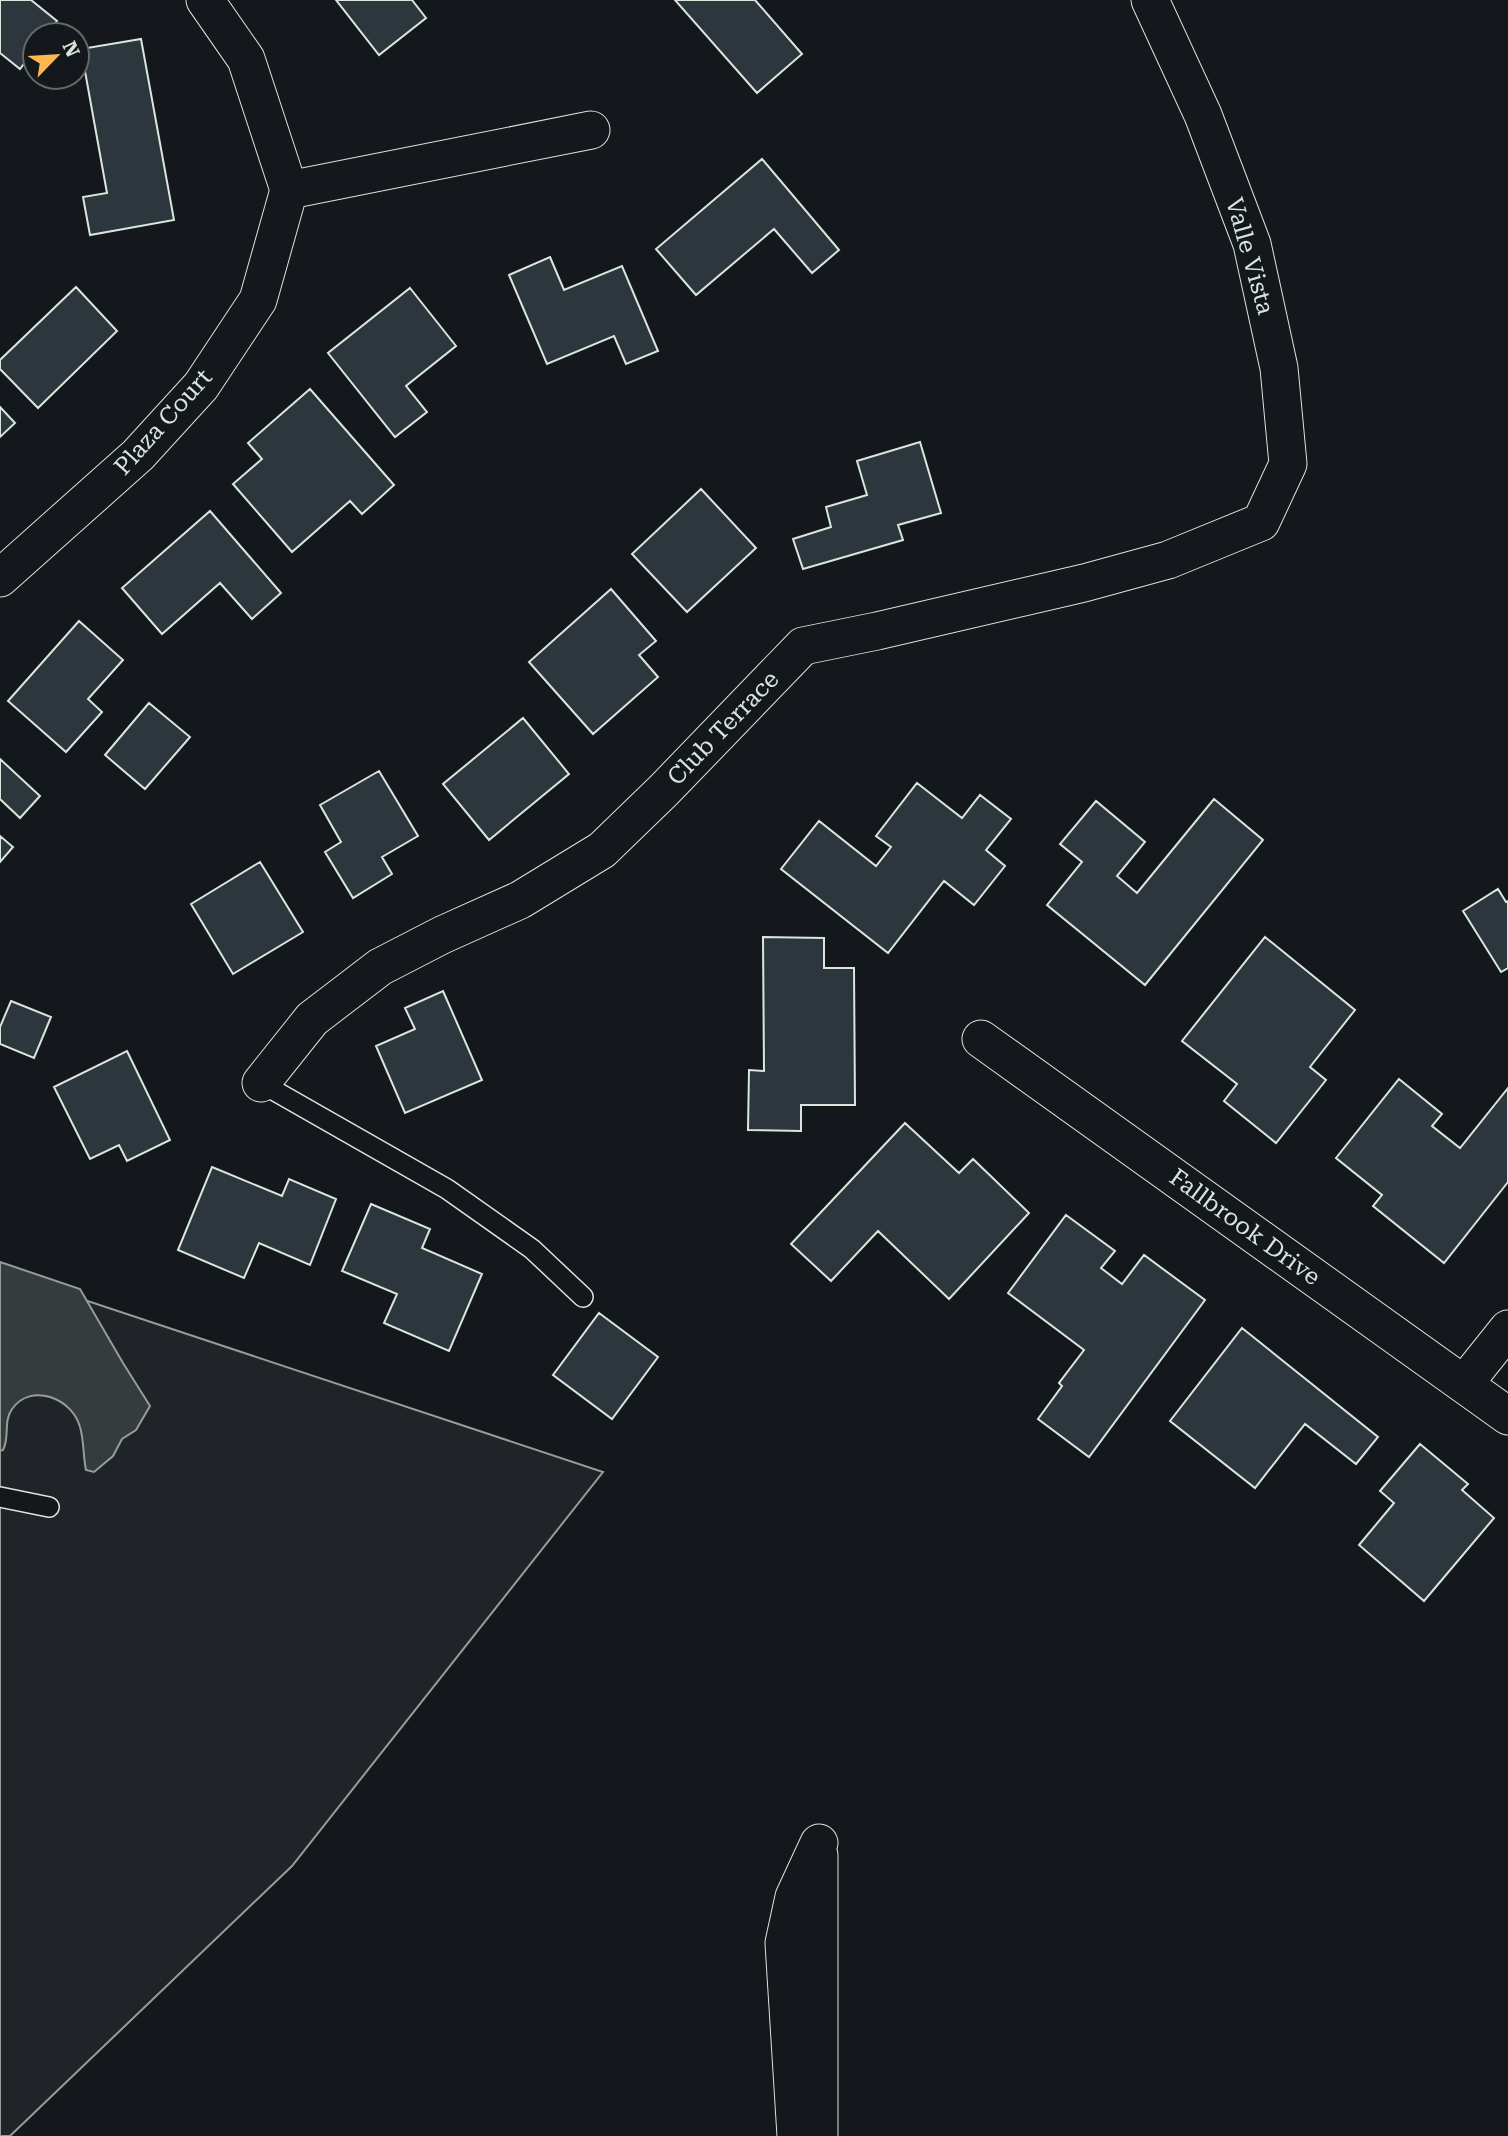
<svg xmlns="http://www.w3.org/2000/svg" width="1508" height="2136" viewBox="0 0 1508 2136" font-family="'Roboto Serif',serif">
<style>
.green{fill:#202428;stroke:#939e99;stroke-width:2}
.water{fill:#363b3e;stroke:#939e99;stroke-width:2}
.building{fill:#2c363c;stroke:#d8e6dc;stroke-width:2}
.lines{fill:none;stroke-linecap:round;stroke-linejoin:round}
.service-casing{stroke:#d8e6dc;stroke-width:22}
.minor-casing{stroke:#d8e6dc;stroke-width:39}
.service{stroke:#14181c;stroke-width:19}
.minor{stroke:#14181c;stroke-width:37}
.labels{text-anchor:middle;stroke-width:5;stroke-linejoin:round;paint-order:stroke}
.street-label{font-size:24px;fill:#d8e6dc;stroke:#14181c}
</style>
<rect width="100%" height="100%" fill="#14181c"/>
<path class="green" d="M0,1272L603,1472L292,1866L10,2136H0Z"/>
<path class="water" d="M0,1262L80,1289L123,1363L150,1406L136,1430L122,1439L113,1456L94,1472L86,1470C83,1456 84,1440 80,1427C72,1398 31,1382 12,1409C3,1422 10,1437 3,1450L0,1451Z"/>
<path class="building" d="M0,0H31L57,21L46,35H35V49L20,69L0,53Z
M336,0H412L426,18L379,55Z
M675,0H755L802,54L757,93Z
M141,39L174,220L90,235L83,197L107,193L81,49Z
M762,159L839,250L812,273L774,229L696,295L656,249Z
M550,257L564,290L622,266L658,351L626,364L614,336L547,364L509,275Z
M76,287L117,331L38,408L0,369V360Z
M410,288L456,346L406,386L427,412L395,437L328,353Z
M310,389L394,485L362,514L350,501L292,552L233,484L262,459L248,443Z
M0,407L15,423L0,437Z
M920,442L941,513L898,525L903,540L803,569L793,539L831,527L826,507L867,495L857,461Z
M701,489L756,548L687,612L632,554Z
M210,511L281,593L252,619L220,583L162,634L122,588Z
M611,589L656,641L639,655L658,677L593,734L529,662Z
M79,621L123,660L88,699L102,712L66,752L8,701Z
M149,703L190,737L145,789L105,755Z
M523,718L569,774L489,840L443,784Z
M0,759L40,796L20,818L0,799Z
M379,771L418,836L382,857L392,874L353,898L325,852L341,842L320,805Z
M917,783L962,818L980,795L1011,819L986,850L1005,866L974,905L944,881L888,953L781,869L819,821L876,866L891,847L876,836Z
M1214,799L1263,840L1145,985L1047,905L1082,862L1060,844L1096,801L1145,842L1117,876L1137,893Z
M0,836L13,847L0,862Z
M260,862L303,932L233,974L191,904Z
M1498,889L1506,902L1508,901V968L1501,972L1463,911Z
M763,937L824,938V968H854L855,1105H801V1131L748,1130L749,1070L764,1071Z
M1265,937L1355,1010L1310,1067L1326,1080L1276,1143L1224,1101L1237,1084L1182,1041Z
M443,991L482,1080L405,1113L376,1046L415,1029L405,1008Z
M11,1001L51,1017L34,1058L0,1044V1027Z
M127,1051L170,1140L127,1161L119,1145L90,1159L54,1087Z
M1399,1079L1442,1114L1432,1126L1460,1148L1508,1088V1182L1444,1263L1373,1206L1382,1195L1336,1158Z
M905,1123L959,1173L973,1159L1029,1213L949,1299L878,1231L831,1281L791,1244Z
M212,1167L282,1196L289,1179L336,1199L310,1265L259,1243L244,1278L178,1250Z
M371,1204L430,1229L422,1248L482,1274L449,1351L384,1323L397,1294L342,1271Z
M1066,1215L1115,1251L1101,1268L1122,1284L1144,1255L1205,1300L1089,1457L1038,1419L1062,1386L1059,1383L1084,1350L1008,1293Z
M599,1313L658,1357L612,1419L553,1375Z
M1242,1328L1378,1437L1356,1464L1305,1424L1255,1488L1170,1421Z
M1420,1444L1468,1484L1462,1490L1494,1518L1424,1601L1359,1545L1394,1503L1380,1491Z"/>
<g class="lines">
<defs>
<path id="service" d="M261,1083L447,1189L532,1249L583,1297
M0,1497L49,1507"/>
<path id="minor" d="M205,0L246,59L289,190L591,130
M0,578L138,455L201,386L258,300L289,190
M981,1039L1508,1416
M261,1083L312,1019L380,967L442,935L520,900L602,850L664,790L803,646L877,631L1084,583L1168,560L1261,522L1288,464L1279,368L1252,244L1203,115L1150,0
M1464,1384L1508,1329
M796,2136L784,1943L794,1897L819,1843
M819,2136V1855"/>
</defs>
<use href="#service" class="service-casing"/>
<use href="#minor" class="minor-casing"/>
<use href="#service" class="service"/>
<use href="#minor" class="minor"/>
</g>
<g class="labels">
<g class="street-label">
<text transform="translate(1250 256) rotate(74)" y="8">Valle Vista</text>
<text transform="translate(163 422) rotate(-48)" y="8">Plaza Court</text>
<text transform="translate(723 728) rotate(-46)" y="8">Club Terrace</text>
<text transform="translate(1245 1227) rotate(36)" y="8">Fallbrook Drive</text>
</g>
</g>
<g transform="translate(56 56) rotate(65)"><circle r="33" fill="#14181c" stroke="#626a69" stroke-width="2"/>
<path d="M0-5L12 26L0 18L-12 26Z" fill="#ffb74d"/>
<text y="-10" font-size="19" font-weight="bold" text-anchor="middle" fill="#d8e6dc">N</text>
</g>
</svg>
